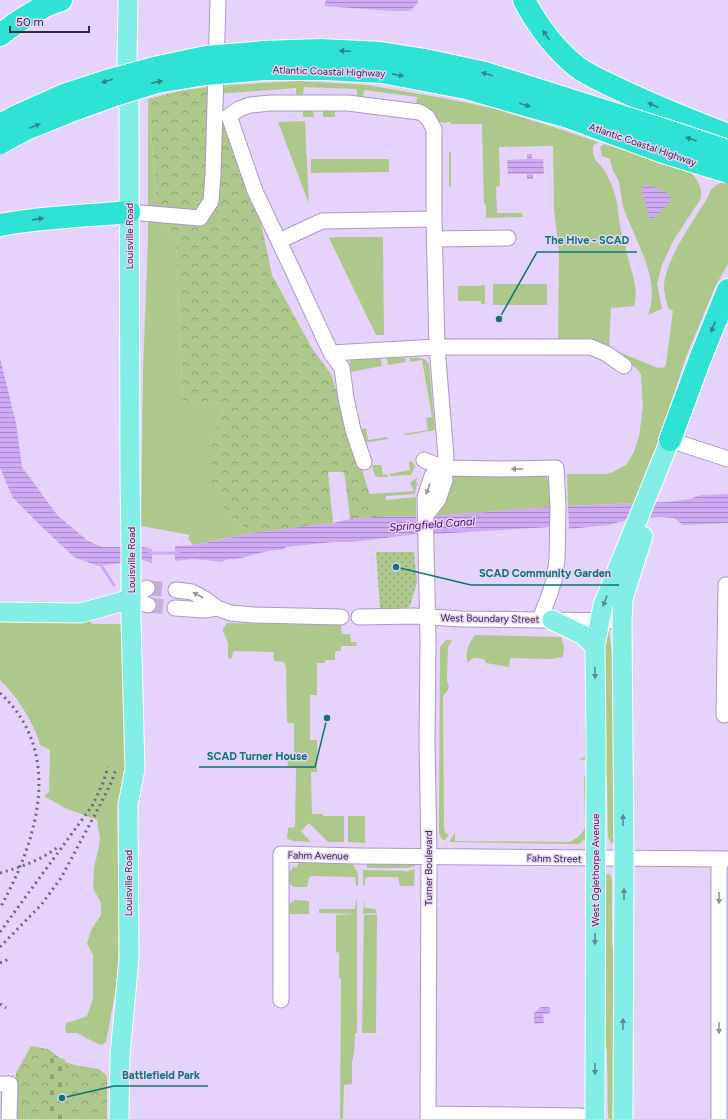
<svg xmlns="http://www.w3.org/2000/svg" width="728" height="1119" viewBox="0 0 728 1119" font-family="Figtree,sans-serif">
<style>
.grass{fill:#aec88b}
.forest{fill:url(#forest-crowns)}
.cemetery{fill:url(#cemetery-stones)}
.garden{fill:url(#garden-dots)}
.water{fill:url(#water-rules)}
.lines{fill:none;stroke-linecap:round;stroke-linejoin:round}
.stream{stroke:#cfaaf4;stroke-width:3}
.minor-tunnel{stroke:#c2b1d5;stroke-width:15;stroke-dasharray:15 8;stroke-linecap:butt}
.minor-casing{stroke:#ae97c6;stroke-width:17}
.major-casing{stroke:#fff;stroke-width:21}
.highway-casing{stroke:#fff;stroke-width:24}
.minor{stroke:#fff;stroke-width:15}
.major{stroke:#82eee6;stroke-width:19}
.highway{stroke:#2ee3d5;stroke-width:22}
.rail{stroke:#71647f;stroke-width:3;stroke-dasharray:2 4;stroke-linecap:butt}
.highway-bridge-casing{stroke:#fff;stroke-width:24;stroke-linecap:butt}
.highway-bridge{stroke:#2ee3d5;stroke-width:22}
.oneway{fill:#308689}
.oneway2{fill:#99949e}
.oneway3{fill:#5a8c92}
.labels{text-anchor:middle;stroke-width:3;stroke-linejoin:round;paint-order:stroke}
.street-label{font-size:10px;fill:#332a3d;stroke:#e6d3fb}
.water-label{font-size:11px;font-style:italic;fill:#490072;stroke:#e6d3fb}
.leader{fill:none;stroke:#0f766e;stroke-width:1.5}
.callout-dot{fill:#0f766e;stroke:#e6d3fb;stroke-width:1.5}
.callout-label{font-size:11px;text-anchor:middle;font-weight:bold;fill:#0f766e;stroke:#e6d3fb;stroke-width:3;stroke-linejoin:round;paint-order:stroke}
</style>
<defs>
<pattern id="forest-crowns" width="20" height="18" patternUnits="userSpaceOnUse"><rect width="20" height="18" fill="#aec88b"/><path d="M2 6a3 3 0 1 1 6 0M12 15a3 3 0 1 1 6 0" fill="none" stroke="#8ea373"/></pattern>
<pattern id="cemetery-stones" width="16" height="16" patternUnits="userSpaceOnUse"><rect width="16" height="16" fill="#aec88b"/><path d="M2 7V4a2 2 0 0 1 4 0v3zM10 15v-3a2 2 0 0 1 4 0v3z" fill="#8ea373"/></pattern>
<pattern id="garden-dots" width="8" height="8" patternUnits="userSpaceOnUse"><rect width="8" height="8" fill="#aec88b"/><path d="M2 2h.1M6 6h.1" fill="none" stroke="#8ea373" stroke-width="1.8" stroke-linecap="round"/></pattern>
<pattern id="water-rules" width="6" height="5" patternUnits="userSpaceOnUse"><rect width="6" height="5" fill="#cfaaf4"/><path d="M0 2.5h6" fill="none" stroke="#a98bc7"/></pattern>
</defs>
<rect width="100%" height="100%" fill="#e6d3fb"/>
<path class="grass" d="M299,81L367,85L443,98L492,108L553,127L598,142L593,146C592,160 597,160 604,170C608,176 611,183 613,189C619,203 618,217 621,231C624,240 626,249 628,258C632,275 639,288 634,306L611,308L609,348L658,368L665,367L666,364L673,311L668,308C667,301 663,291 664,284C667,257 694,220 708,197C710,188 716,185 724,181L728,183V264L715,287L686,357L649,469L636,503L568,506L567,474H606L613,472L626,465L634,452L639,436L643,407L641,375L639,371L630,363L558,340L559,253L554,209L553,146L499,147L500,186L496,187L497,213H522L523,217L486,218V205L484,204L482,124H451L450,122L444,123L439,122C433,111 427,109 416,105L417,97L365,90L364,91L363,96L362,98L357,97V90L355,89L304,87L303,95H298L296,94V88L216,94L213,86Z
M148,99L158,214L176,241L183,401L225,404L211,442L227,514L252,533L193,545L188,539L190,535L141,526L143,371L148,240Z
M303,109L313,110L314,117H303Z
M325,109H335V117H323V112Z
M305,121L309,204L278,122Z
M604,144L689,171C697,178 704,189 700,200L673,241L662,265L657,284L662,309L648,315C661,283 638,244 626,215C622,206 621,193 619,182C618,178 615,175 613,171C612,167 611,163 610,159L602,156L600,147Z
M449,152H451V187H449Z
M311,159H389V172L311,173Z
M336,237H383L384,335H376L329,238Z
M493,284H547V305H493Z
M481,285H485V304H481V301H458V286H481Z
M380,355L382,366L351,372C350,367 348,361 353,358Z
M387,358H405L406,362L388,365Z
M409,358C417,358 424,356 429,364L435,430L407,435L403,434L428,430L426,418L432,417L422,360L410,362Z
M366,428L368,440L387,437L388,439L363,443L361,429Z
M410,461L413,462L415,466L411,475L390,476L389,474L410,470L409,463Z
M373,465H381L383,475L387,474L388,477H379L375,476L372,466Z
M452,476H546L550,481L551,507L433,516L450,477Z
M418,477L416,482L418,484L416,487L415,494L386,496V500L416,497V516L377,517L369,494L414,491L410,483Z
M0,621H90L92,624H117L122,625L126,758L124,780L121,800L118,977L107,1037L106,1042L101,1045L94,1042L77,1033H66L65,1029L66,1023L74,1021L87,1016L93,998V955L87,944L91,930L101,915V903L93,888L94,867L99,847L100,838L97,820L65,808L44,796L49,792L50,750L40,745C36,726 15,693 0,680Z
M227,623L341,625L342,634H350L351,642H357L356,646H341V651H336L335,653V660H325V663H317V695H310V740H317V772H311L312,814H323V816H344V842H328L309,823L301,831L311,842L292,841L290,839L288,840L287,837L288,828L295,827L296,768L288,767L287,755L294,754V723H288L287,721L286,668L284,662L274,661L273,656L274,654L273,652L233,651L232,658L230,659L228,658V643L223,631V629Z
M607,629L609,631L612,654V700L619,719L616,843H611L608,837L607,778L602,761V640Z
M475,635L561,637L564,646L563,657L551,659L510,658L509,667L486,663L485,660C478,657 472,656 468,663C464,653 469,643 475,635Z
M446,640H450L452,641L448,647L447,681L449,686L448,690L443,696L444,826L445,829L444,831L449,835L444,841L441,838L439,832L440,647Z
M585,702L586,703L587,759L582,760L579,759L585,757Z
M586,776L585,839L579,844L450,842V840L455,833V841L570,842C577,838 581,835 585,828L584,777Z
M348,816H365V843L348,842Z
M300,863H352L358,873V886L356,885L355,877L311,876L309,878L307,887H294C286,882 288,872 294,866L295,868L298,866L297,864Z
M367,864L415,865V866L407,868H367Z
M415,869L414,886H400L398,877H368L365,878V885L363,886V870L405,871V872Z
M603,874H610L612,881V942L613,951L618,968L617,1119H609L608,1116L607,1051L601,1024Z
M295,900L309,901V914H289C289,908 288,903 295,900Z
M357,900V1033H355L354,1055H353V1059L352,1060V1084L344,1085L343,1119H340L341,978H339V953L336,952V915L356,914L319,913V909H355L356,901Z
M364,900L365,908L375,909L377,913L363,914Z
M364,915H377L376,1033H362Z"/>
<path class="forest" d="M213,86L232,149L261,223L272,275L313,350L331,374L377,517L350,519L345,476L343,472H328L333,523L252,533L227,514L212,490L211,442L225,404L183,401L176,241L158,214L148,99L180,91Z
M31,1046L48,1049L65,1062L79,1066L99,1069L107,1076V1119H16V1073Z"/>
<path class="cemetery" d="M50,1056L65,1059V1119H49Z"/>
<path class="garden" d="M376,552H414L417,582L410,606L400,610L380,608Z"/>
<path class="water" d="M326,0H418L417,4L410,11H392L324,6Z
M527,154H532V159H543L544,174H533V179H527V174H508L507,160L527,159Z
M646,184L668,193L671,197L669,203L654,219H651L649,216L642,192L643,186Z
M0,358L16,423L22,467L58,516L88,541L103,547H144L152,549V563L142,560L98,566L74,557L42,527L13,498L0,468Z
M728,494V523L683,525L674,518L659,517L630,519L609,525L569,529L568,506L668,502L690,499L701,495Z
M551,507V527L434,534L433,516Z
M416,516L417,534L352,542H334L294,546L287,547L282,550C274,548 247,557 237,559C232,560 227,558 222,562L194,559L175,561V546L193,545L220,540L252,533L333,523L350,519L377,517Z
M541,1007H548L550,1008V1012L548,1014H543L544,1023L535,1024L534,1022V1013Z"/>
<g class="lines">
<path class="stream" d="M150,553H178
M101,565L114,585"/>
<path class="minor-tunnel" d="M147,588L176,590
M148,605L175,608"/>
<defs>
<path id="minor" d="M129,212L200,218L211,201L213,175L218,0
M434,239L508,238
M279,241L322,221L434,219
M331,353L342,368L346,398L353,430L364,462
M670,440L728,459
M424,460L443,468L502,469L556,468L558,506L557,560L554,580L549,596L540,619
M426,515L438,500L445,480L443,468L446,457L437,347L434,219V129C429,121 429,116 419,112L348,103H271L250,105L239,109L229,116L255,191L293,271L331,353L437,347H591L607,354L624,366
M176,590L192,592L205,599L217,608L231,613L253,615L341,617
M131,599L147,588
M131,599L148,605
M175,608L204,610L217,608
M359,617L414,616L461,619L622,621
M724,715L726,585
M281,1000V854L357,856L728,859
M0,1084H10L9,1119
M428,1114L580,1116L593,1119
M428,1119L429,856L427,742L428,640L425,497L432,476L443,468
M719,1119V859"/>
<path id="major" d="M0,612L81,613L131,599
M552,620L583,635L595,646
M119,1119L120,1055L129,959L128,805L135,769L131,621V546L130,480L129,104L127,62L128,0
M595,1119L596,742L595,646L603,605L670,440
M623,1119L624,859L622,621L623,599L643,536"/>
<path id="highway" d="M524,0C537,25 554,48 576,66C590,77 611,85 627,93C660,108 694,122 728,135
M0,35C18,21 38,7 61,0
M0,225C43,217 86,216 129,212
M670,440L700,359L728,290"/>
</defs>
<use href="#minor" class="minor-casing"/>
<use href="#major" class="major-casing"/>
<use href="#highway" class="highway-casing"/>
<use href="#minor" class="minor"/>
<use href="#major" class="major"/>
<use href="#highway" class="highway"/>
<path class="rail" d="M0,693C65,753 37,841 0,908
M0,873C21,867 42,860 59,846
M0,932L92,806L103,783L108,767
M0,947L41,905L61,878L99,807L111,783L116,769
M0,963L9,959
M0,1004L6,1008"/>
<defs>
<path id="highway-bridge" d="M0,125L17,116L64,95L110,80L154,68L206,57L264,52L320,50L381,53L425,60L485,73L671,132L728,151
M0,143L26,129L68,112L115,95L157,82L206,74L264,69H324L382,72L466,88L568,117L663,152L728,172"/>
</defs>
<use href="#highway-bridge" class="highway-bridge-casing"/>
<use href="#highway-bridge" class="highway-bridge"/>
</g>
<defs><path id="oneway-solid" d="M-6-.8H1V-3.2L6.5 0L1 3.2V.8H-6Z"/></defs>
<g class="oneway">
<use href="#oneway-solid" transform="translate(546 35) rotate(-126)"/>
<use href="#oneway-solid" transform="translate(345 51) rotate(-178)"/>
<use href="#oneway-solid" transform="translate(487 74) rotate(-164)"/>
<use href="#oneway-solid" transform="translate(398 75) rotate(11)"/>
<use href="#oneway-solid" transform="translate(107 81) rotate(163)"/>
<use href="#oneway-solid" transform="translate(157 82) rotate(-13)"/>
<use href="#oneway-solid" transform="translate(525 105) rotate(16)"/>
<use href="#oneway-solid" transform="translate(653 105) rotate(-156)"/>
<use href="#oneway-solid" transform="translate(35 126) rotate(-23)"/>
<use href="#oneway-solid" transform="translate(691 139) rotate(-161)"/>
<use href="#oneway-solid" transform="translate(38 219) rotate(-8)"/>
<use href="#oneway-solid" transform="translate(713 327) rotate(112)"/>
</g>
<g class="oneway2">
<use href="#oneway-solid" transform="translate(517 469) rotate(179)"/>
<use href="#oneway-solid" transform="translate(428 489) rotate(110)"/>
<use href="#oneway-solid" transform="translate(198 595) rotate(-152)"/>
<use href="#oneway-solid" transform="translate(719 898) rotate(90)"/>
<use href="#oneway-solid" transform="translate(719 1028) rotate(90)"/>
</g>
<g class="oneway3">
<use href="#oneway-solid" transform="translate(605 601) rotate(110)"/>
<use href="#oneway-solid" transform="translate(595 673) rotate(89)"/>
<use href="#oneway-solid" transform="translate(623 820) rotate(-90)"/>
<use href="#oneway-solid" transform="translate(624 894) rotate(-90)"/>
<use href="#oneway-solid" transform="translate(595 939) rotate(90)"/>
<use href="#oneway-solid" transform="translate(623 1024) rotate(-90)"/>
<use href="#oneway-solid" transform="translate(595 1069) rotate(90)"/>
</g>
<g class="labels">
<g class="street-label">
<text transform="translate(329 71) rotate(2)" y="4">Atlantic Coastal Highway</text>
<text transform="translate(643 144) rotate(19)" y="4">Atlantic Coastal Highway</text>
<text transform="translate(129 236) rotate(-90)" y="4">Louisville Road</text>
<text transform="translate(131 560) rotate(-90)" y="4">Louisville Road</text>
<text transform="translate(490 618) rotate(1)" y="4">West Boundary Street</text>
<text transform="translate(318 855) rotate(1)" y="4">Fahm Avenue</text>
<text transform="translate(554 858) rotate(1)" y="4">Fahm Street</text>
<text transform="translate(428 868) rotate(-90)" y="4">Turner Boulevard</text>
<text transform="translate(595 870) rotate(-90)" y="4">West Oglethorpe Avenue</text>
<text transform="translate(128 883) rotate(-90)" y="4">Louisville Road</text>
</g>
<g class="water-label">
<text transform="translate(432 524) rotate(-4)" y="4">Springfield Canal</text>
</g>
</g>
<path class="leader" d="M499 319L537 252H637M396 567L471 585H619M327 718L315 767H199M62 1098L114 1086H208"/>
<g class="callout-dot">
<circle cx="499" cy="319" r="4"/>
<circle cx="396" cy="567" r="4"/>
<circle cx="327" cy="718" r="4"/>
<circle cx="62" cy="1098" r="4"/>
</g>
<g class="callout-label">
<text x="587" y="244">The Hive - SCAD</text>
<text x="545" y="577">SCAD Community Garden</text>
<text x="257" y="760">SCAD Turner House</text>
<text x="161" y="1079">Battlefield Park</text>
</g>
<path d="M10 26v6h79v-6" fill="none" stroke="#332a3d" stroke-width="2"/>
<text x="16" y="26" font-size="12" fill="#332a3d" stroke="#e6d3fb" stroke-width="3" paint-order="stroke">50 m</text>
</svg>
